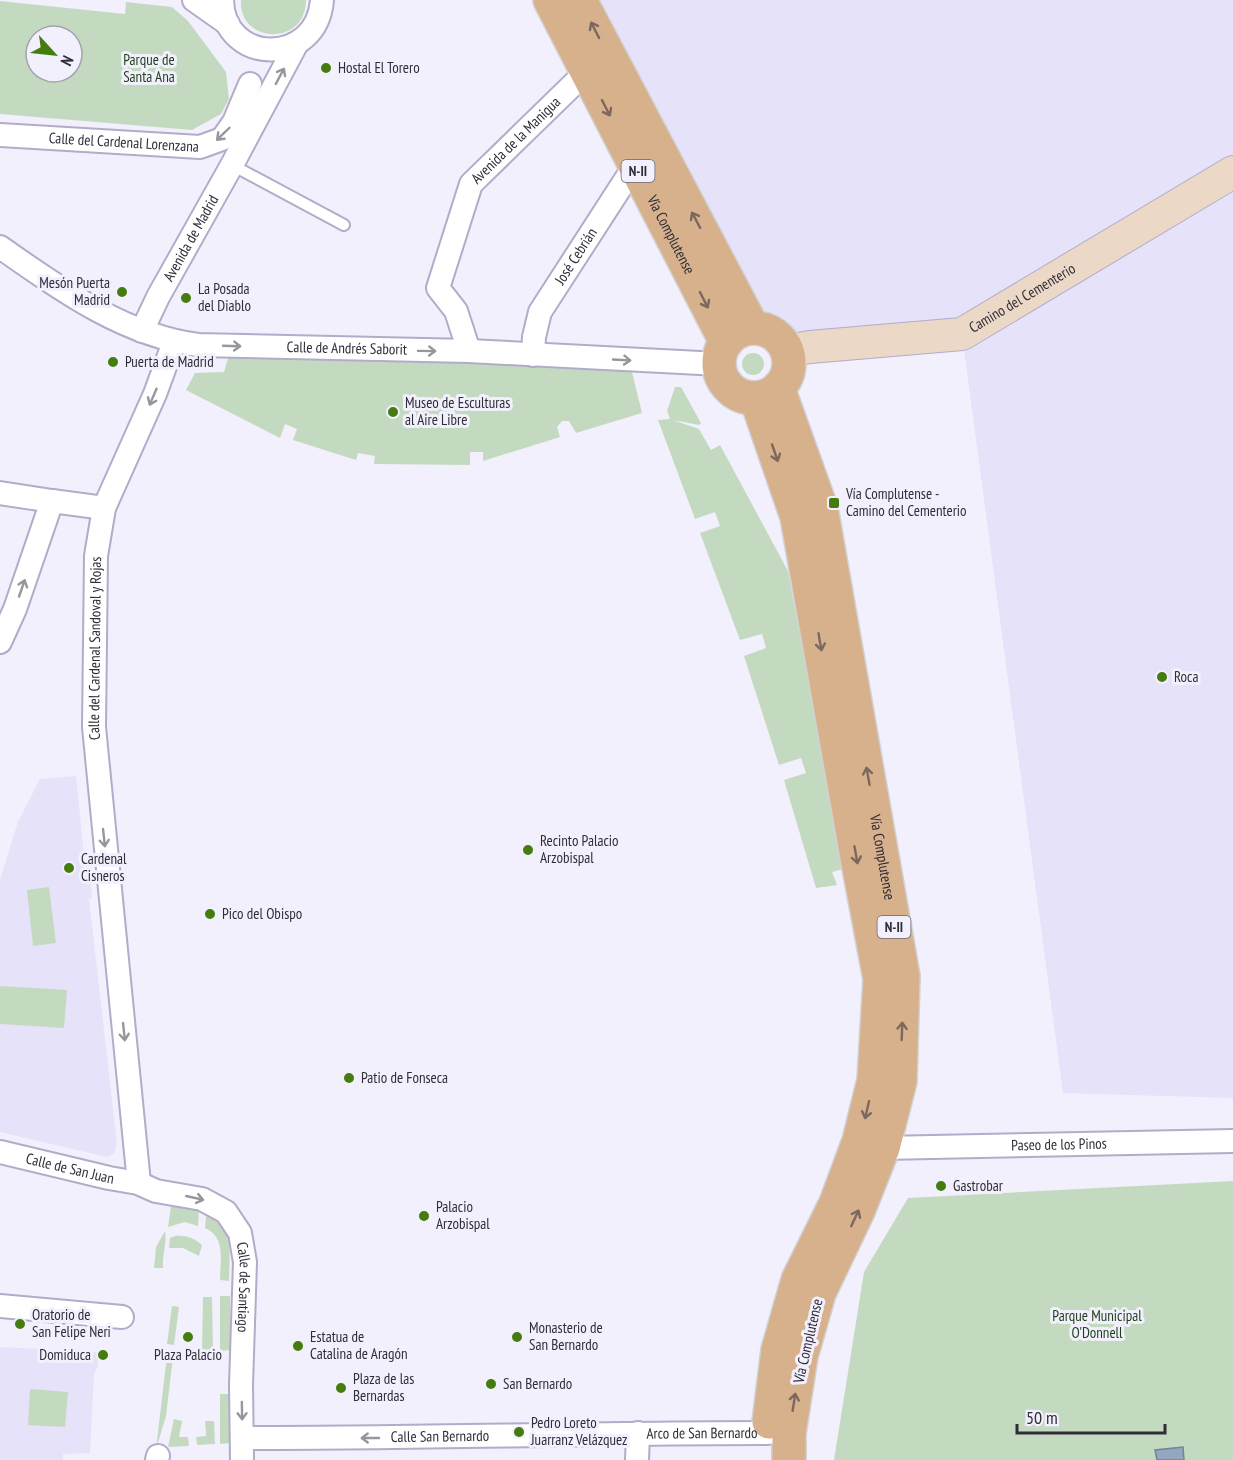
<svg xmlns="http://www.w3.org/2000/svg" width="1233" height="1460" viewBox="0 0 1233 1460" font-family="'PT Sans Narrow',sans-serif">
<style>
.built{fill:#e6e2f9}
.green{fill:#c4dac0;fill-rule:evenodd}
.water{fill:#91a8c0;stroke:#748397;stroke-width:1.5}
.lines{fill:none;stroke-linecap:round;stroke-linejoin:round}
.lane-casing{stroke:#b2acc9;stroke-width:14}
.street-casing{stroke:#b2acc9;stroke-width:26}
.secondary-casing{stroke:#b2acc9;stroke-width:34}
.primary-casing{stroke:#d1d1d3;stroke-width:36}
.lane{stroke:#fff;stroke-width:10}
.street{stroke:#fff;stroke-width:22}
.secondary{stroke:#ebd8c6;stroke-width:32}
.primary{stroke:#d7b18c;stroke-width:33}
.oneway{stroke:#7b685e}
.oneway2{stroke:#97969c}
.poi-dot{fill:#457c10;stroke:#f2f0fc;stroke-width:2}
.labels{text-anchor:middle;stroke-width:6;stroke-linejoin:round;paint-order:stroke}
.shield{fill:#f2f0fc;stroke:#6a6873;stroke-width:1.5}
.shield-label{font-size:14px;font-weight:bold;fill:#2f2d38}
.park-label{font-size:15px;fill:#1e3e18;stroke:#f2f0fc}
.poi-label{font-size:15px;fill:#2f2d38;stroke:#f2f0fc;text-anchor:start}
.street-label{font-size:15px;fill:#2f2d38;stroke:#f2f0fc}
</style>
<rect width="100%" height="100%" fill="#f2f0fc"/>
<path class="built" d="M580,0H1233V1098L1063,1093L962,334L780,339L769,331L762,328Z
M76,776L84,856H88L92,898L89,899L117,1144L114,1153L107,1157L0,1132V880L18,822L40,779Z
M0,1347L99,1352L98,1366L94,1374L90,1453L63,1454V1460H0Z"/>
<path class="green" d="M241,0H306C306,47 238,44 241,0Z
M0,1L125,14L126,2L172,7L188,21L226,72L229,99L221,114L192,130L0,114ZM36,36H72V72H36Z
M230,351L630,364L642,413L576,433L569,421H562L557,427L560,437L483,461V452H470V465L374,464L375,456L358,453L356,460L293,440L297,429L285,424L280,438L186,390L195,373L224,372Z
M742 364a11 11 0 1 1 22 0a11 11 0 1 1-22 0Z
M675,387H681L701,423L699,425L673,420L699,429L711,450L720,445L788,571L843,869L832,872L837,885L816,888L784,780L806,773L801,758L779,765L744,656L766,648L762,634L740,640L700,533L720,526L715,512L695,519L658,420L670,419L667,411Z
M49,887L56,943L33,946L27,890Z
M0,986L67,990L64,1028L0,1024Z
M1233,1181V1460H834L864,1272L908,1198Z
M171,1206L199,1211L198,1226L185,1222L168,1227Z
M206,1216C236,1228 229,1253 229,1281L220,1280C220,1260 226,1237 205,1228Z
M165,1231C167,1244 162,1255 163,1268H154L156,1247Z
M175,1236C186,1235 194,1238 202,1245L199,1256L183,1248H169L170,1238Z
M220,1296H230V1350L220,1351Z
M203,1297H212L213,1351H202Z
M172,1306L179,1307L174,1345L167,1344Z
M167,1356L173,1357L166,1416L156,1449Z
M30,1389L68,1392L65,1427L28,1425Z
M220,1394H230V1443L220,1444Z
M174,1419L182,1421L179,1437H188L189,1446L168,1447Z
M205,1421H214L215,1444L197,1445L196,1437L206,1436Z"/>
<path class="water" d="M1183,1447L1184,1460H1157L1155,1450Z"/>
<g class="lines">
<defs>
<path id="lane" d="M232,165L344,225"/>
<g id="street">
<path d="M194,0L228,24"/>
<path d="M222,0C223,65 317,67 322,0"/>
<path id="s1" d="M0,135L200,147L222,139L234,122L250,84"/>
<path id="s2" d="M0,247C60,289 123,335 198,345L469,351L719,364"/>
<path id="s3" d="M142,331L158,297L232,165L297,43"/>
<path id="s4" d="M469,351L456,311L438,288L471,184L587,71"/>
<path id="s5" d="M533,355L534,337L540,312L635,165"/>
<path d="M0,493L52,501"/>
<path d="M0,642L15,609L52,501L104,508"/>
<path id="s6" d="M883,1148L1233,1141"/>
<path id="s7" d="M0,1152L109,1178L138,1183L156,1191L202,1199L226,1212L240,1233L245,1262L241,1385L242,1460"/>
<path id="s8" d="M139,1183L94,727L96,556L104,508L155,394L174,342"/>
<path d="M0,1306L122,1317"/>
<path id="s9" d="M242,1438C418,1438 593,1433 768,1433"/>
<path d="M157,1460L158,1456"/>
<path d="M637,1460L638,1433"/>
</g>
<g id="secondary">
<path id="s10" d="M787,351L810,347L962,334L1233,172"/>
</g>
<g id="primary">
<path id="s11" d="M550,0L726,342"/>
<path d="M580,0L753,328"/>
<circle cx="754" cy="363" r="35"/>
<path id="s12" d="M778,388L821,508L903,976L900,1081L883,1148L858,1211L819,1293L801,1356L789,1433V1460"/>
<path d="M756,398L797,517L857,857L880,979L874,1080L859,1141L836,1203L798,1280L778,1350L769,1422"/>
</g>
</defs>
<use href="#lane" class="lane-casing"/>
<use href="#street" class="street-casing"/>
<use href="#secondary" class="secondary-casing"/>
<use href="#primary" class="primary-casing"/>
<use href="#lane" class="lane"/>
<use href="#street" class="street"/>
<use href="#secondary" class="secondary"/>
<use href="#primary" class="primary"/>
</g>
<defs><path id="oneway-shaft" d="M-6 0H5M1.5-3L5.5 0L1.5 3" fill="none" stroke-width="1.6" stroke-linecap="round" stroke-linejoin="round" transform="scale(1.5)"/></defs>
<g class="oneway">
<use href="#oneway-shaft" transform="translate(595 30) rotate(-117)"/>
<use href="#oneway-shaft" transform="translate(606 108) rotate(63)"/>
<use href="#oneway-shaft" transform="translate(696 220) rotate(-118)"/>
<use href="#oneway-shaft" transform="translate(704 300) rotate(63)"/>
<use href="#oneway-shaft" transform="translate(775 453) rotate(71)"/>
<use href="#oneway-shaft" transform="translate(820 642) rotate(80)"/>
<use href="#oneway-shaft" transform="translate(868 776) rotate(-100)"/>
<use href="#oneway-shaft" transform="translate(856 855) rotate(80)"/>
<use href="#oneway-shaft" transform="translate(902 1031) rotate(-88)"/>
<use href="#oneway-shaft" transform="translate(867 1110) rotate(103)"/>
<use href="#oneway-shaft" transform="translate(855 1218) rotate(-65)"/>
<use href="#oneway-shaft" transform="translate(794 1402) rotate(-81)"/>
</g>
<g class="oneway2">
<use href="#oneway-shaft" transform="translate(280 76) rotate(-62)"/>
<use href="#oneway-shaft" transform="translate(223 134) rotate(136)"/>
<use href="#oneway-shaft" transform="translate(232 346) rotate(2)"/>
<use href="#oneway-shaft" transform="translate(427 351) rotate(1)"/>
<use href="#oneway-shaft" transform="translate(622 360) rotate(3)"/>
<use href="#oneway-shaft" transform="translate(153 397) rotate(113)"/>
<use href="#oneway-shaft" transform="translate(22 588) rotate(-71)"/>
<use href="#oneway-shaft" transform="translate(104 838) rotate(84)"/>
<use href="#oneway-shaft" transform="translate(124 1032) rotate(84)"/>
<use href="#oneway-shaft" transform="translate(195 1198) rotate(13)"/>
<use href="#oneway-shaft" transform="translate(242 1411) rotate(89)"/>
<use href="#oneway-shaft" transform="translate(370 1438) rotate(-180)"/>
</g>
<g class="poi-dot">
<circle cx="326" cy="68" r="6"/>
<circle cx="122" cy="292" r="6"/>
<circle cx="186" cy="298" r="6"/>
<circle cx="113" cy="362" r="6"/>
<circle cx="393" cy="412" r="6"/>
<rect x="828" y="497" width="12" height="12" rx="3"/>
<circle cx="1162" cy="677" r="6"/>
<circle cx="528" cy="850" r="6"/>
<circle cx="69" cy="868" r="6"/>
<circle cx="210" cy="914" r="6"/>
<circle cx="349" cy="1078" r="6"/>
<circle cx="941" cy="1186" r="6"/>
<circle cx="424" cy="1216" r="6"/>
<circle cx="20" cy="1324" r="6"/>
<circle cx="188" cy="1337" r="6"/>
<circle cx="517" cy="1337" r="6"/>
<circle cx="298" cy="1346" r="6"/>
<circle cx="103" cy="1355" r="6"/>
<circle cx="491" cy="1384" r="6"/>
<circle cx="341" cy="1388" r="6"/>
<circle cx="519" cy="1432" r="6"/>
</g>
<g class="labels">
<g class="shield">
<rect x="621.5" y="160" width="33" height="22" rx="4.5"/>
<rect x="877.5" y="916" width="33" height="22" rx="4.5"/>
</g>
<g class="shield-label">
<text x="638" y="176">N-II</text>
<text x="894" y="932">N-II</text>
</g>
<g class="park-label">
<text x="149" y="65">Parque de<tspan x="149" dy="17">Santa Ana</tspan></text>
<text x="1097" y="1321">Parque Municipal<tspan x="1097" dy="17">O'Donnell</tspan></text>
</g>
<g class="poi-label">
<text x="338" y="73">Hostal El Torero</text>
<text x="110" y="288" text-anchor="end">Mesón Puerta<tspan x="110" dy="17">Madrid</tspan></text>
<text x="198" y="294">La Posada<tspan x="198" dy="17">del Diablo</tspan></text>
<text x="125" y="367">Puerta de Madrid</text>
<text x="405" y="408">Museo de Esculturas<tspan x="405" dy="17">al Aire Libre</tspan></text>
<text x="846" y="499">Vía Complutense -<tspan x="846" dy="17">Camino del Cementerio</tspan></text>
<text x="1174" y="682">Roca</text>
<text x="540" y="846">Recinto Palacio<tspan x="540" dy="17">Arzobispal</tspan></text>
<text x="81" y="864">Cardenal<tspan x="81" dy="17">Cisneros</tspan></text>
<text x="222" y="919">Pico del Obispo</text>
<text x="361" y="1083">Patio de Fonseca</text>
<text x="953" y="1191">Gastrobar</text>
<text x="436" y="1212">Palacio<tspan x="436" dy="17">Arzobispal</tspan></text>
<text x="32" y="1320">Oratorio de<tspan x="32" dy="17">San Felipe Neri</tspan></text>
<text x="529" y="1333">Monasterio de<tspan x="529" dy="17">San Bernardo</tspan></text>
<text x="310" y="1342">Estatua de<tspan x="310" dy="17">Catalina de Aragón</tspan></text>
<text x="91" y="1360" text-anchor="end">Domiduca</text>
<text x="188" y="1360" text-anchor="middle">Plaza Palacio</text>
<text x="353" y="1384">Plaza de las<tspan x="353" dy="17">Bernardas</tspan></text>
<text x="503" y="1389">San Bernardo</text>
<text x="531" y="1428">Pedro Loreto<tspan x="531" dy="17">Juarranz Velázquez</tspan></text>
</g>
<g class="street-label">
<text dy="5" stroke="none"><textPath href="#s1" startOffset="124">Calle del Cardenal Lorenzana</textPath></text>
<text dy="5" stroke="none"><textPath href="#s4" startOffset="243">Avenida de la Manigua</textPath></text>
<text dy="5" stroke="none"><textPath href="#s11" startOffset="264">Vía Complutense</textPath></text>
<text dy="5" stroke="none"><textPath href="#s3" startOffset="105">Avenida de Madrid</textPath></text>
<text dy="5" stroke="none"><textPath href="#s5" startOffset="110">José Cebrián</textPath></text>
<text dy="5" stroke="none"><textPath href="#s10" startOffset="246">Camino del Cementerio</textPath></text>
<text dy="5" stroke="none"><textPath href="#s2" startOffset="372">Calle de Andrés Saborit</textPath></text>
<text dy="5" stroke="none"><textPath href="#s8" startOffset="537">Calle del Cardenal Sandoval y Rojas</textPath></text>
<text dy="5" stroke="none"><textPath href="#s12" startOffset="482">Vía Complutense</textPath></text>
<text dy="5" stroke="none"><textPath href="#s6" startOffset="176">Paseo de los Pinos</textPath></text>
<text dy="5" stroke="none"><textPath href="#s7" startOffset="72">Calle de San Juan</textPath></text>
<text dy="5" stroke="none"><textPath href="#s7" startOffset="315">Calle de Santiago</textPath></text>
<text transform="translate(808 1341) rotate(-77)" y="5">Vía Complutense</text>
<text dy="5" stroke="none"><textPath href="#s9" startOffset="460">Arco de San Bernardo</textPath></text>
<text dy="5" stroke="none"><textPath href="#s9" startOffset="198">Calle San Bernardo</textPath></text>
</g>
</g>
<g transform="translate(54 54) rotate(117)"><circle r="28" fill="#f2f0fc" stroke="#a4a2ae" stroke-width="1.5"/>
<path d="M0-4.5L10 22L0 15L-10 22Z" fill="#457c10"/>
<text y="-9" font-size="16" font-weight="bold" text-anchor="middle" fill="#2f2d38">N</text>
</g>
<path d="M1017 1424v9h148v-9" fill="none" stroke="#2f2d38" stroke-width="3"/>
<text x="1026" y="1424" font-size="18" fill="#2f2d38" stroke="#f2f0fc" stroke-width="4.5" paint-order="stroke">50 m</text>
</svg>
